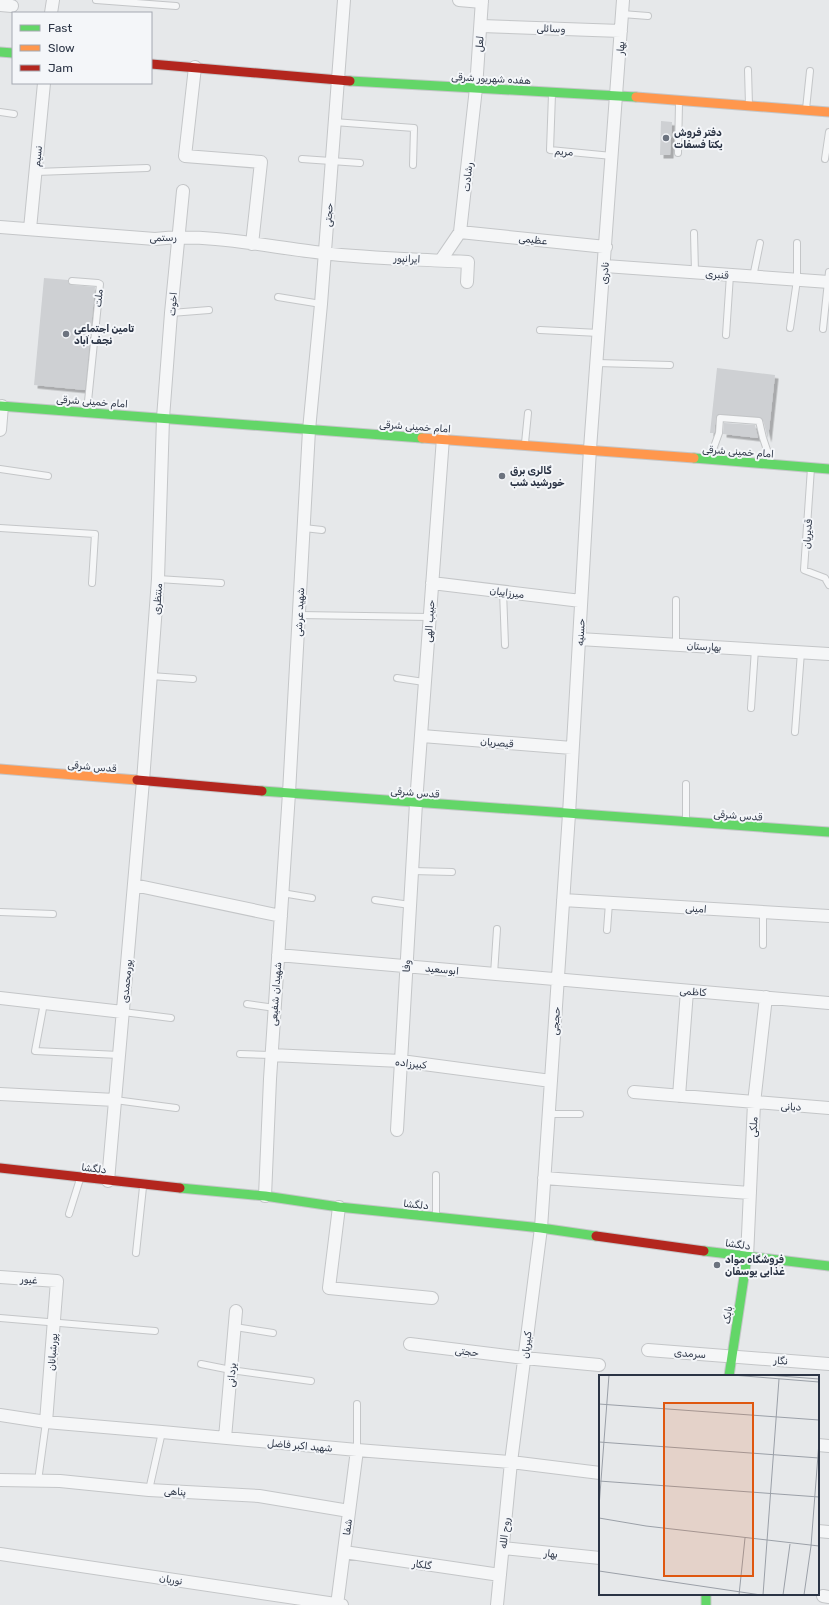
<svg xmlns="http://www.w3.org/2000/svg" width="829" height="1605" viewBox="0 0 829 1605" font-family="Rubik,Cairo,sans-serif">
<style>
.building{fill:#ced0d3;filter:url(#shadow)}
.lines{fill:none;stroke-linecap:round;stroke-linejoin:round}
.lane-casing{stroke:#c4c6c8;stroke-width:8}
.street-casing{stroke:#c4c6c8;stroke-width:14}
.fast-casing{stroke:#c4c6c8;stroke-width:11}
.slow-casing{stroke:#c4c6c8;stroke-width:11}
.jam-casing{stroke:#c4c6c8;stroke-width:11}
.lane{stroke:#f5f6f7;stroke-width:6}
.street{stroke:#f5f6f7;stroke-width:12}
.fast{stroke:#63d668;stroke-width:9}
.slow{stroke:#ff974d;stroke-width:9}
.jam{stroke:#b3261e;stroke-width:9}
.poi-dot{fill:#6c737f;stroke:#f4f6f9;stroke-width:1.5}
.labels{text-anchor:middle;stroke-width:4;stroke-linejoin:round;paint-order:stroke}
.street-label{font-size:10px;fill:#2b3445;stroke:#f4f6f9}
.poi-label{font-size:10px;font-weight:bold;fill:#2b3445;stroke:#f4f6f9;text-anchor:start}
.inset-road{fill:none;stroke:#9ba0a8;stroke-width:1}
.view{fill:#df570f;fill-opacity:0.15;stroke:#df570f;stroke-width:2}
.inset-edge{fill:none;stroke:#2b3445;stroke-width:2}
</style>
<defs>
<filter id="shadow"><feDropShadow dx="3.5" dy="3.5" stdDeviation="0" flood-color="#0004"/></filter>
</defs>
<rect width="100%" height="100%" fill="#e6e8ea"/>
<path class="building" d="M661,121L672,122L670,155H660Z
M44,278L68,280V283L72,285L95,287L85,390L34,385Z
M717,368L775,375L768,439L763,420L759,417L718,414L716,417L714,433H710Z
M724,423L755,425L758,438L723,434Z"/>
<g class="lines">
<defs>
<path id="lane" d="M96,0L176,6
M622,14L648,16
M748,70L749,105
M552,94L550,150L612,156
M806,109L810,71
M0,112L14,114
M334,122L414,128L413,165
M678,153L679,103
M302,159L360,163
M825,159L829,132
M36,172L147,168
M694,233L695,272
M753,277L760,243
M72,281L98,283L100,284L87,411
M278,297L321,304
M171,313L209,310
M790,328L797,280V243
M823,329L829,272
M540,330L599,333
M726,335L730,275
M597,363L670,365
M525,443L528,413
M710,458L719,433L720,418L759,421L763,438L771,462
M811,468L804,570L825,578L829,585
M0,469L48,476
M0,528L95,534L92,583
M304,528L322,530
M158,579L221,583
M503,591L505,645
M676,600V645
M299,615L430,617
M151,676L193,679
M397,678L424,682
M751,708L755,649
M795,732L801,652
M686,821V784
M412,871L452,872
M282,893L312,898
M375,900L410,905
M0,912L53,914
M763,912V945
M607,930L609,903
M494,974L497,929
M44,1003L35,1051L119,1055
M247,1004L275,1008
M123,1012L171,1018
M240,1054L271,1055
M115,1100L176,1108
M548,1114H580
M436,1175V1215
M69,1214L80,1179
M136,1253L143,1187
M0,1318L155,1331
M235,1327L273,1333
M201,1364L231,1370L311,1381
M357,1450V1404
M38,1481L46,1422
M149,1490L162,1432"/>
<path id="street" d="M459,0L482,2
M0,5L12,6
M51,13L53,0
M481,26L621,31
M195,67L185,156L261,162L252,244
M0,227L155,239C211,233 268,247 323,253C371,259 421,259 468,262L467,282
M30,229L44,83
M460,232L606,247
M441,260L460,232L476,88L482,0
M605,266L829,282
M0,430L2,406
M432,583L581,601
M579,639L829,654
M422,736L572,748
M134,885L281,916
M563,900L829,916
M278,955L829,1003
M0,998L123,1012
M271,1055L401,1061L551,1081
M634,1092L829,1108
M0,1094L115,1100
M679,1096L687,991
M397,1130L416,803L443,438
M544,1178L750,1193
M108,1181L143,781L158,579L163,418L171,313L183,191
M265,1196L270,1079L289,793L309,430L321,304L344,0
M339,1207L329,1288L432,1298
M747,1257L754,1103L766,997
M0,1277L57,1281L46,1422
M410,1344L524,1358L599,1365
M648,1350L829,1364
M0,1415L46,1422L162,1432L357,1450L511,1462L600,1473
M225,1438L236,1311
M818,1445L829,1446
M0,1480L60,1481L149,1490L259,1496L349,1511
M818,1531L829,1532
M503,1548L600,1558
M344,1552L500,1575
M0,1554L342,1605
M823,1596L829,1597
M337,1605L357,1450
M497,1605L511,1462L541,1228L569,814L590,449L623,0"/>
<path id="fast" d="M0,52L13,53
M350,81L636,97
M0,406L422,438
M694,458L829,469
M262,791L829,832
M180,1188L265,1196L339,1207L541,1228L596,1236
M704,1251L829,1266
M729,1376L747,1257
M706,1594V1605"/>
<path id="slow" d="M636,97L829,112
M422,438L694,458
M0,769L137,780"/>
<path id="jam" d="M151,64L350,81
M137,780L262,791
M0,1168L180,1188
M596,1236L704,1251"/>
</defs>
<use href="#lane" class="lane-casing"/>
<use href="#street" class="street-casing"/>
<use href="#fast" class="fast-casing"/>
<use href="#slow" class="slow-casing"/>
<use href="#jam" class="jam-casing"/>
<use href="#lane" class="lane"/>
<use href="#street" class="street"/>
<use href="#fast" class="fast"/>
<use href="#slow" class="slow"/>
<use href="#jam" class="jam"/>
</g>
<g class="poi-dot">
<circle cx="666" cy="138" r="4"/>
<circle cx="66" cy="334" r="4"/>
<circle cx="502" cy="476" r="4"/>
<circle cx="717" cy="1265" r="4"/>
</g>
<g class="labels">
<g class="street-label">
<text transform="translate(551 28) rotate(2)" y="4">وسائلی</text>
<text transform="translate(479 44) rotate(-86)" y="4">لعل</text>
<text transform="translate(620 48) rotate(-86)" y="4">بهار</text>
<text transform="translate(491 78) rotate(3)" y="4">هفده شهریور شرقی</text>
<text transform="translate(564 151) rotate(5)" y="4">مریم</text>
<text transform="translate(37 156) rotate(-85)" y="4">نسیم</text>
<text transform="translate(467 177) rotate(-84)" y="4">رشادت</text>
<text transform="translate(328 215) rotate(-86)" y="4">حجتی</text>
<text transform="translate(163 237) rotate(-2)" y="4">رستمی</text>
<text transform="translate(533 239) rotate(6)" y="4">عظیمی</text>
<text transform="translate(407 258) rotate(3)" y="4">ایرانپور</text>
<text transform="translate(604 273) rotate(-86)" y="4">نادری</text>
<text transform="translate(717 274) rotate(4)" y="4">قنبری</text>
<text transform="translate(98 298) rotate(-84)" y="4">ملت</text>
<text transform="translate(172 304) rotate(-85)" y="4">اخوت</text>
<text transform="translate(92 401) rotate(4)" y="4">امام خمینی شرقی</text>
<text transform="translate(415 426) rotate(4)" y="4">امام خمینی شرقی</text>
<text transform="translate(738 451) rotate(4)" y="4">امام خمینی شرقی</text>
<text transform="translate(807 534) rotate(-86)" y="4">قدیریان</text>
<text transform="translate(507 592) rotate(7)" y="4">میرزاییان</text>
<text transform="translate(157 599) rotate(-86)" y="4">منتظری</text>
<text transform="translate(299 612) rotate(-87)" y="4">شهید عرشی</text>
<text transform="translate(429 621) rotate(-86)" y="4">حبیب الهی</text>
<text transform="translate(580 632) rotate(-87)" y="4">حسنیه</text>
<text transform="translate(704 646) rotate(3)" y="4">بهارستان</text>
<text transform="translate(497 742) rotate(5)" y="4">قیصریان</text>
<text transform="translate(92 766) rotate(5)" y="4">قدس شرقی</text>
<text transform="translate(415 792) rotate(4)" y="4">قدس شرقی</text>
<text transform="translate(738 815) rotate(4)" y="4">قدس شرقی</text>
<text transform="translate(696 908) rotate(4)" y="4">امینی</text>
<text transform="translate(406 966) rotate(-87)" y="4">وفا</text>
<text transform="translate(442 969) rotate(5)" y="4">ابوسعید</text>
<text transform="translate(126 981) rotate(-85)" y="4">پورمحمدی</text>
<text transform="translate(693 991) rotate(5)" y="4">کاظمی</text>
<text transform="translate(275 994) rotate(-86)" y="4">شهیدان شفیعی</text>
<text transform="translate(555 1021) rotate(-86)" y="4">حججی</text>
<text transform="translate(411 1063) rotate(6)" y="4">کبیرزاده</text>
<text transform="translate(791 1106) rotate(4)" y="4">دیانی</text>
<text transform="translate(753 1127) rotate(-87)" y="4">ملکی</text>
<text transform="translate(94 1168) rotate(7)" y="4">دلگشا</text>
<text transform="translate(416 1204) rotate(6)" y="4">دلگشا</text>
<text transform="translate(738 1244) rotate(8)" y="4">دلگشا</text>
<text transform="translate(29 1279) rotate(5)" y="4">غیور</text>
<text transform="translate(727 1315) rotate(-82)" y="4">بابک</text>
<text transform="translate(526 1345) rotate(-83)" y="4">کبیریان</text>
<text transform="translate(467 1351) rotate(7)" y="4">حجتی</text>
<text transform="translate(52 1352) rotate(-86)" y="4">پورشبانان</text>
<text transform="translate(690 1353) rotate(4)" y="4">سرمدی</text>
<text transform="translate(781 1360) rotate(5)" y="4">نگار</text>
<text transform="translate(231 1375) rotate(-85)" y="4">یزدانی</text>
<text transform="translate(300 1445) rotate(5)" y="4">شهید اکبر فاضل</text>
<text transform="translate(175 1491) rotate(3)" y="4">پناهی</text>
<text transform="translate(347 1527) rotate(-83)" y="4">شفا</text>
<text transform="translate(504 1533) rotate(-84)" y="4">روح الله</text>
<text transform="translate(551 1553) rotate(6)" y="4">بهار</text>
<text transform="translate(422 1564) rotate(8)" y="4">گلکار</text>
<text transform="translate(171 1579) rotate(9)" y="4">نوریان</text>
</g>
<g class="poi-label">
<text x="674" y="136">دفتر فروش<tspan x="674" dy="12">یکتا فسفات</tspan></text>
<text x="74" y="332">تامین اجتماعی<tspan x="74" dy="12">نجف آباد</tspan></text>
<text x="510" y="474">گالری برق<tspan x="510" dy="12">خورشید شب</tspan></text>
<text x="725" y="1263">فروشگاه مواد<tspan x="725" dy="12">غذایی یوسفان</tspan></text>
</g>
</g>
<g transform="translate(599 1375)">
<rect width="220" height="220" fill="#e6e8ea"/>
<path class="inset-road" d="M133,0L220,7M168,0L220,4M0,29L220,45M0,67L220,83M0,106L220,122M0,132L10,0M0,143L47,151L220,171M0,196L162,220M140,220L146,163M164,220L180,4M184,220L191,169M205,220L212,171L220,67"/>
<path class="view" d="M65,28H154V201H65Z"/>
<rect width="220" height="220" class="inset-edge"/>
</g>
<rect x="12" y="12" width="140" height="72" fill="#f4f6f9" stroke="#a4a8b1"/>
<rect x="20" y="25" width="20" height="6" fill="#63d668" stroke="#a4a8b1"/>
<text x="48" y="32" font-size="12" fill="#2b3445">Fast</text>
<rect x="20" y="45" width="20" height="6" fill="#ff974d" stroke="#a4a8b1"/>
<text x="48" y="52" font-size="12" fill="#2b3445">Slow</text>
<rect x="20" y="65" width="20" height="6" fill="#b3261e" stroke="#a4a8b1"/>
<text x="48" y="72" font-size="12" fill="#2b3445">Jam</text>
</svg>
